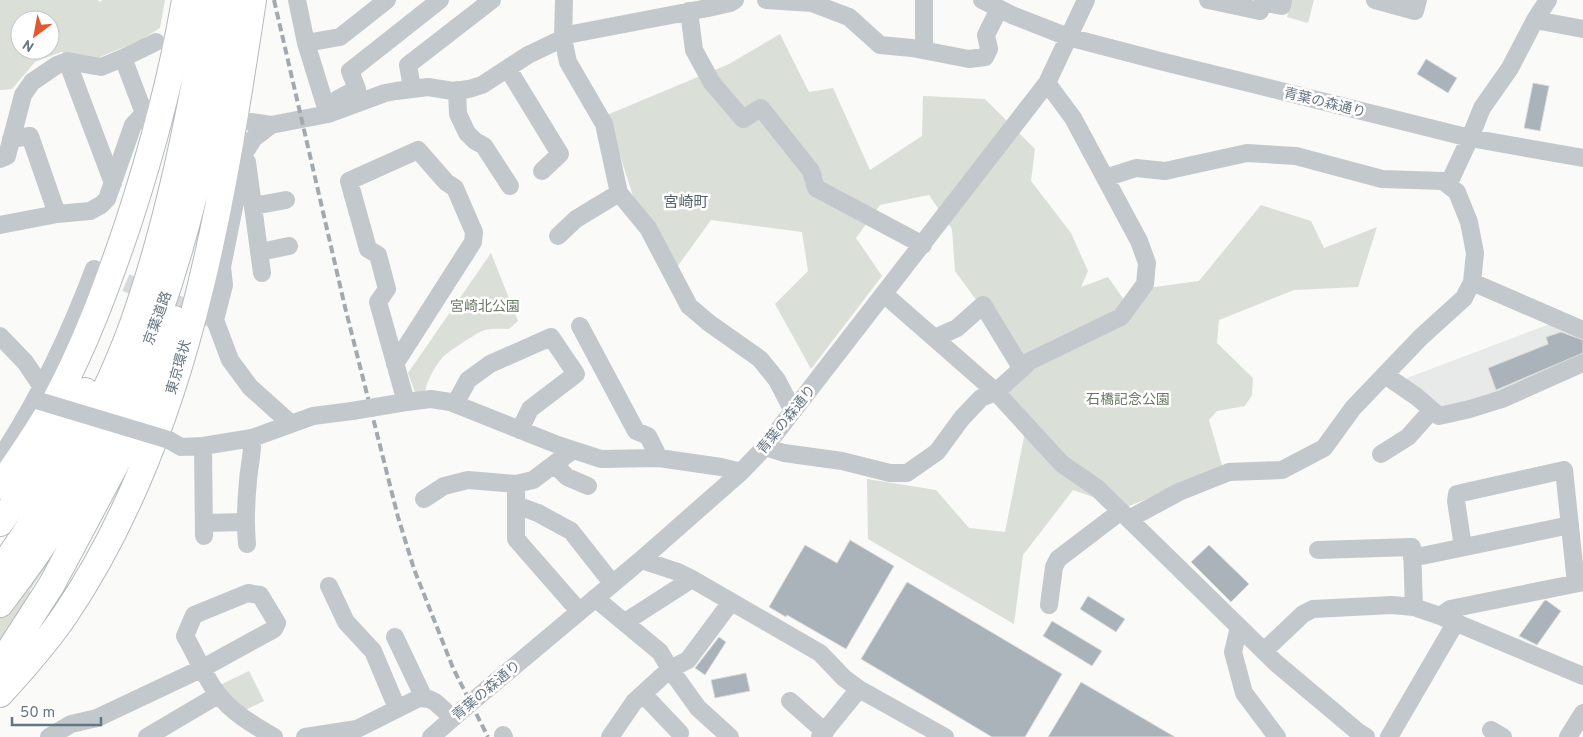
<svg xmlns="http://www.w3.org/2000/svg" width="1583" height="737" viewBox="0 0 1583 737" font-family="Overpass,'Noto Sans JP',sans-serif">
<style>
.built{fill:#e8e9e9}
.green{fill:#dadfd7;fill-rule:evenodd}
.building{fill:#aab3b9;stroke:#dcdcda}
.lines{fill:none;stroke-linecap:round;stroke-linejoin:round}
.minor-tunnel{stroke:#d5d9db;stroke-width:18;stroke-dasharray:18 9;stroke-linecap:butt}
.highway-casing{stroke:#b4b9bd;stroke-width:28}
.minor{stroke:#c3c8cc;stroke-width:18}
.highway{stroke:#fff;stroke-width:26}
.rail{stroke:#a2aab0;stroke-width:4;stroke-dasharray:8 4;stroke-linecap:butt}
.minor-bridge{stroke:#c3c8cc;stroke-width:18}
.labels{text-anchor:middle;stroke-width:5;stroke-linejoin:round;paint-order:stroke}
.street-label{font-size:14px;fill:#657683;stroke:#fff}
.park-label{font-size:14px;fill:#687a64;stroke:#fff}
.neighbourhood-label{font-size:15px;fill:#57646e;stroke:#fff}
</style>
<rect width="100%" height="100%" fill="#fafaf8"/>
<path class="built" d="M1555,322L1583,335V358L1503,394L1442,410L1399,381Z"/>
<path class="green" d="M0,0H98L99,2L103,0H165L160,28L139,41L95,59L61,52L35,62L12,89L0,90ZM20,20H50V50H20Z
M1291,0H1314L1308,23L1287,17Z
M780,34L809,92L833,88L870,170L922,136L923,96L985,99L1035,149L1031,181L1071,233L1088,271L1081,287L1108,277L1131,310L1147,288L1199,281L1261,205L1311,221L1324,248L1377,227L1358,287L1294,290L1219,320L1217,343L1253,378L1252,395L1245,406L1217,411L1209,420L1223,469L1124,508L1073,490L1023,555L1014,624L868,539L867,479L936,490L969,528L1005,532L1024,437L1008,390L1023,364L955,271L952,229L929,195L880,205L856,238L882,276L811,369L775,304L808,271L802,232L711,220L677,267L633,196L607,115L729,64Z
M491,253L518,321L509,329C500,329 490,328 482,331C474,335 449,351 443,357C435,366 425,383 425,395H416L408,373Z
M149,374L50,561L30,590V593L0,641V618L7,608Z
M249,671L264,701L241,712L218,686Z"/>
<path class="building" d="M1426,59L1457,78L1448,93L1417,74Z
M1533,83L1549,86L1540,131L1524,128Z
M1561,332L1583,340V353L1496,390L1488,368L1548,344L1546,337Z
M850,540L894,566L846,649L787,615L786,617L769,607L805,545L837,563Z
M1209,545L1249,584L1231,602L1191,562Z
M907,582L1062,674L1025,737H992L861,659Z
M1088,596L1125,619L1116,632L1080,609Z
M1546,600L1561,611L1537,645L1519,636L1544,601Z
M1052,621L1102,651L1092,666L1043,636Z
M719,637L726,642L705,675L695,668Z
M746,673L750,691L715,698L711,680Z
M1081,682L1175,737H1048Z"/>
<g class="lines">
<path class="minor-tunnel" d="M101,272L215,320"/>
<defs>
<path id="highway" d="M218,109L223,80L222,58
M0,486C19,459 38,432 54,403C85,346 107,286 128,224C152,151 172,76 185,0
M0,523L57,442L85,391
M0,569C24,538 44,504 63,470C90,424 115,374 133,324C170,219 191,109 210,0
M0,604C50,539 96,467 129,391C182,267 213,134 229,0
M0,665L52,584L127,443L145,404L160,363L174,319
M0,694C23,669 46,643 65,615C186,436 221,210 253,0"/>
</defs>
<use href="#highway" class="highway-casing"/>
<path class="minor" d="M297,0L306,43L328,114L385,93L396,91L428,87L453,91L469,89L482,85L528,55L572,34L708,8L730,3L735,0
M564,0L563,38L568,62L604,124L619,193L648,228L689,306L709,323L760,359L777,380L793,411
M766,0L812,3L849,17L880,45L912,48L969,59L985,57L989,49L986,35L999,9
M924,0V50
M982,0L1012,15L1068,37L1160,61L1470,138L1583,158
M1208,0L1260,11L1263,2L1282,6L1283,0
M1375,0L1415,11L1418,0
M689,11L694,50L712,83L743,119L761,108L811,171L816,188L923,245
M1535,20L1583,29
M306,43L340,37L387,0
M123,58L144,113
M67,61L113,183
M508,69L560,154L542,171
M412,88L408,65L492,0
M457,90L458,114L467,133L475,141L484,146L510,186
M338,99L357,89L350,71L440,0
M251,122L271,125L328,114
M271,125L254,138L245,152L222,267L224,285L215,320L230,360L250,387L290,423
M11,139L30,136L57,214
M0,159L7,156L23,95L32,82L57,65L67,61L101,67L123,58L156,42
M247,162L262,273
M1105,178L1136,168L1165,171L1247,153L1296,156L1382,179L1443,181L1457,192L1469,222L1475,253L1472,282L1464,298L1421,337L1353,408L1324,448L1282,470L1229,472L1179,492L1129,519
M1448,185L1470,138L1482,108L1510,68L1535,20L1548,0
M254,206L286,200
M0,225L57,214L90,211L101,205L107,199L133,125L144,113L152,109
M558,236L576,219L619,193
M260,252L289,246
M1472,282L1583,330
M884,294L996,392L1062,464L1097,488L1276,663L1358,732L1366,737
M580,326L636,431L648,436L659,458
M0,336L25,362L42,387
M935,338L957,328L983,305L1022,369
M395,364L473,242L474,232L455,188L446,182L418,150L349,181L368,249L378,255L387,289L378,302L406,402L431,399L450,402L558,445L601,459L659,458L721,467L741,472
M1385,375L1417,397L1439,416L1470,409L1502,399L1583,363
M455,404L468,380L490,364L551,337L576,374L530,409L520,430
M169,440L181,447L203,446L252,438L313,416L352,411
M203,446L204,536
M765,447L784,453L842,461L890,473H907L937,452L962,418L981,398L996,392L1030,361L1121,317L1145,284L1147,263L1139,241L1073,118L1047,83
M1381,454L1408,437L1432,410
M0,458C40,398 69,335 94,269
M554,464L567,477L588,486
M516,484V539L579,611
M424,499L444,486L468,480L516,484L533,480L573,450
M516,505L538,513L571,531L612,583
M205,523L245,522
M247,544C245,523 246,502 248,481C249,466 253,453 252,438
M1463,547L1456,501L1457,494L1564,470L1576,583
M1318,550L1412,547L1414,607
M1412,558L1570,525
M641,560L678,572L692,579L820,653L844,678L859,689L945,737
M329,586L346,622L373,651L397,708
M595,598L660,652L670,669L698,708L730,737
M1049,605L1054,567L1058,559L1121,511
M1440,616L1450,609L1583,582
M625,622L692,579
M1239,627L1233,652L1244,693L1277,737
M395,637L424,698
M1264,651L1303,614L1313,609L1392,605L1414,607L1440,616L1583,676
M486,690L641,560L741,472L765,447L1047,83L1086,0
M643,694L680,733
M790,701L825,732
M1491,730L1503,737
M503,735L504,737
M49,737L71,724L97,718L203,668L274,629L277,623L260,595L248,593L194,615L185,636C195,653 206,680 218,694C232,713 254,725 274,737
M147,737L218,695
M305,737L357,729L419,698L429,699L435,702L453,718L431,737
M610,737L634,702L670,669L688,660L731,602
M820,737L859,689
M1389,737L1456,622
M1568,737L1583,713"/>
<use href="#highway" class="highway"/>
<path class="rail" d="M274,0L345,307L398,517L414,569L453,668L488,737"/>
<path class="minor-bridge" d="M36,400L169,440
M352,411L406,402
M453,718L486,690"/>
</g>
<g class="labels">
<g class="street-label">
<text transform="translate(1325 102) rotate(14)" y="5">青葉の森通り</text>
<text transform="translate(157 318) rotate(-70)" y="5">京葉道路</text>
<text transform="translate(178 367) rotate(-74)" y="5">東京環状</text>
<text transform="translate(786 419) rotate(-51)" y="5">青葉の森通り</text>
<text transform="translate(486 690) rotate(-40)" y="5">青葉の森通り</text>
</g>
<g class="park-label">
<text x="485" y="311">宮崎北公園</text>
<text x="1128" y="404">石橋記念公園</text>
</g>
<g class="neighbourhood-label">
<text x="686" y="207">宮崎町</text>
</g>
</g>
<g transform="translate(35 35) rotate(212)"><circle r="24" fill="#ffffff" stroke="#c1c8cd"/>
<path d="M0-4L9 19L0 12L-9 19Z" fill="#e4572e"/>
<text y="-8" font-size="14" font-weight="bold" text-anchor="middle" fill="#657683">N</text>
</g>
<path d="M12 717v8h89v-8" fill="none" stroke="#657683" stroke-width="2.5"/>
<text x="20" y="717" font-size="15" fill="#657683" stroke="#ffffff" stroke-width="4" paint-order="stroke">50 m</text>
</svg>
